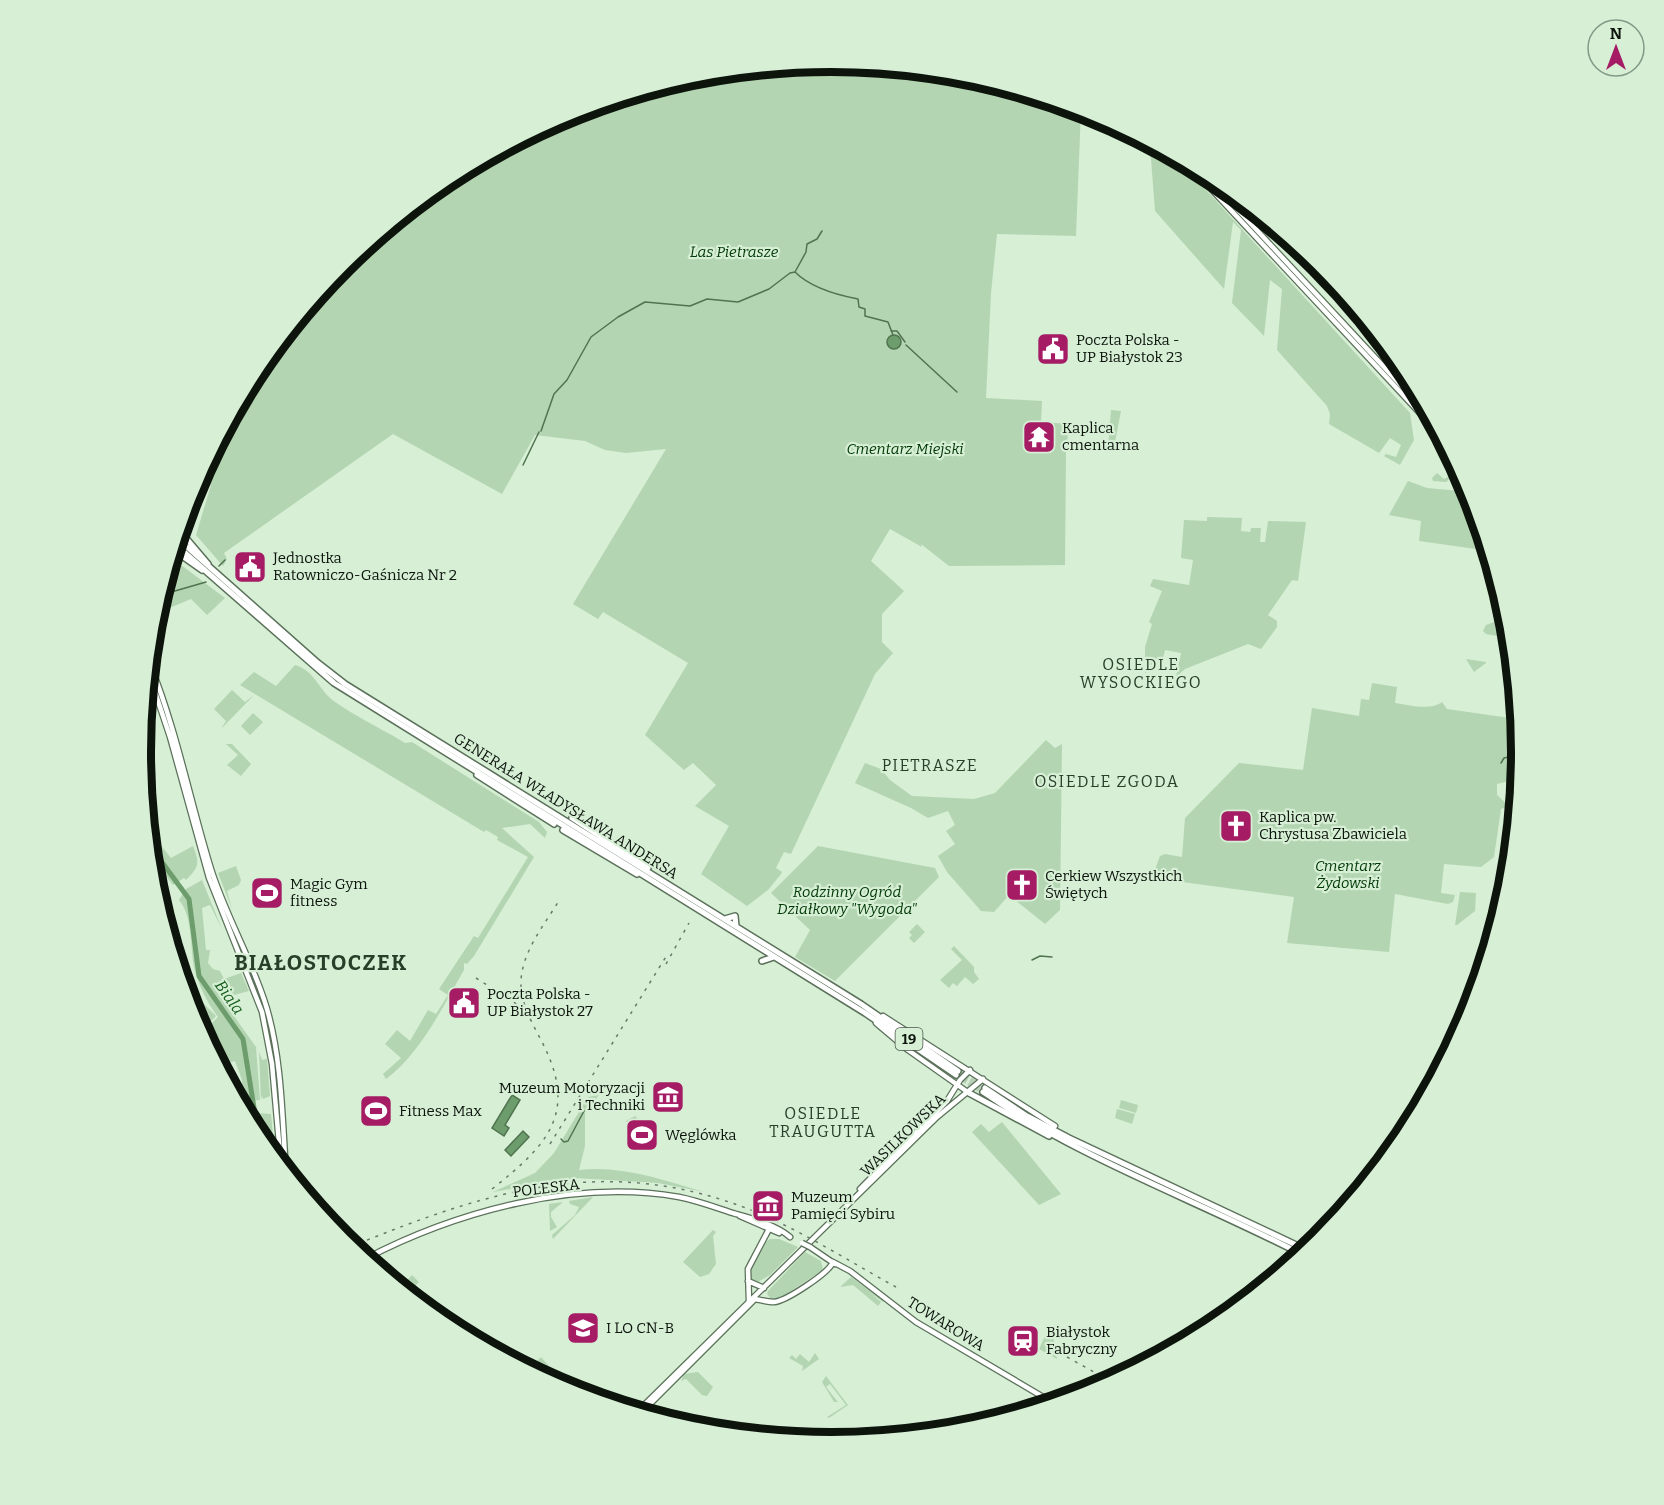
<svg xmlns="http://www.w3.org/2000/svg" width="1664" height="1505" viewBox="0 0 1664 1505" font-family="Bitter,serif">
<style>
.green{fill:#b4d5b2}
.water{fill:#6d9d6c;stroke:#50744f;stroke-width:1.5}
.lines{fill:none;stroke-linecap:round;stroke-linejoin:round}
.stream{stroke:#50744f;stroke-width:1.5}
.river{stroke:#6d9d6c;stroke-width:5}
.highway-tunnel{stroke:#b8ceb7;stroke-width:5;stroke-dasharray:5 2.5;stroke-linecap:butt}
.major-casing{stroke:#5b715a;stroke-width:7}
.highway-casing{stroke:#5b715a;stroke-width:8}
.major{stroke:#fff;stroke-width:4.5}
.highway{stroke:#fff;stroke-width:5}
.rail{stroke:#6a7a6a;stroke-width:1.5;stroke-dasharray:3 6;stroke-linecap:butt}
.major-bridge-casing{stroke:#5b715a;stroke-width:7;stroke-linecap:butt}
.major-bridge{stroke:#fff;stroke-width:4.5}
.labels{text-anchor:middle;stroke-width:4.5;stroke-linejoin:round;paint-order:stroke}
.shield{fill:#d6efd5;stroke:#495648;stroke-width:1.5}
.shield-label{font-size:14px;font-weight:bold;fill:#0c140c}
.park-label{font-size:15px;font-style:italic;fill:#003805;stroke:#d6efd5}
.poi-label{font-size:15px;fill:#0c140c;stroke:#d6efd5;text-anchor:start}
.street-label{font-size:15px;fill:#0c140c;stroke:#d6efd5}
.neighbourhood-label{font-size:16px;letter-spacing:1.5px;fill:#293e29;stroke:#d6efd5}
.water-label{font-size:16px;font-style:italic;fill:#195f1e;stroke:#d6efd5}
.district-label{font-size:21px;font-weight:bold;letter-spacing:1.5px;fill:#293e29;stroke:#d6efd5}
.rim{fill:none;stroke:#0c140c;stroke-width:8}
</style>
<rect width="100%" height="100%" fill="#d6efd5"/>
<path class="green" d="M832,62L967,75L1081,109L1076,236L997,234L991,293L986,398L1042,401L1041,422L1069,424L1066,452L1065,565L949,566L921,544L922,547L890,529L871,561L904,591L882,614V642L893,653L875,674L791,854L784,852L776,868L782,872L781,874L768,890L747,906L701,874L729,826L695,806L716,785L693,763L684,770L645,735L688,663L603,612L598,619L573,604L666,449L626,453L605,450L585,441L535,435L502,494L393,434L224,553L227,559L223,566L196,535L211,485L198,479L258,368L344,264L448,178L568,114L698,75Z
M1154,145L1176,157L1410,413L1414,440L1400,465L1384,456L1386,454L1396,457L1401,445L1390,438L1379,453L1329,424L1330,414L1327,406L1277,350L1282,289L1270,280L1264,336L1232,303L1241,230L1233,222L1224,289L1155,211L1151,159L1149,154Z
M1111,410L1121,411L1113,452L1100,449L1102,438L1104,439L1101,447L1108,448Z
M1436,439L1454,458L1460,469L1446,482L1433,481L1432,478L1437,473L1444,479L1455,473L1458,467L1438,446L1436,447Z
M1408,481L1427,488L1471,492L1490,551L1419,541L1421,521L1389,515Z
M1207,517L1242,518L1241,531L1250,532L1251,528H1261L1260,542H1265L1268,521L1306,522L1298,581L1292,580L1268,615L1277,621V627L1261,649L1248,644L1185,669L1176,677L1181,653L1165,650L1162,663L1156,659L1145,674V647L1152,624L1149,622L1162,591L1150,586L1153,579L1189,585L1193,560L1181,558L1184,520L1207,521Z
M181,565L225,598L207,615L191,599L155,614L165,583Z
M1495,614L1509,616L1514,659L1500,657L1503,637L1486,634L1483,631L1486,625L1494,622Z
M1466,659L1486,662V663L1474,672Z
M295,665C312,670 317,684 328,696C339,708 388,732 405,743L412,742L539,822L547,832L545,838L530,824L502,828L534,857L474,956L467,964L464,963V970C443,1006 421,1053 386,1079L383,1074L401,1058L385,1044L397,1030L410,1041L428,1010L436,1014L448,995L439,989L474,936L478,938L528,857L497,840L498,837L486,830L484,832L240,685L254,672L276,686Z
M1372,683L1397,687L1395,703C1409,705 1431,711 1442,702L1447,709L1517,719L1513,780L1497,784V795L1509,806L1501,809L1494,857L1481,867L1444,864L1441,893L1455,895L1453,902L1448,904L1395,894L1389,952L1287,943L1294,897L1152,878L1160,856L1165,854L1182,857L1185,818L1239,763L1303,770L1312,708L1359,716L1361,699L1369,700Z
M232,690L245,702L254,695L221,729L226,721L214,709Z
M253,713L263,722L250,735L241,726Z
M1046,740L1055,748L1062,744L1060,910L1045,924L1009,895L994,912L981,911L947,872L938,856L955,844L946,831L955,825L948,811L928,818L911,808L855,783L865,763L881,769L890,780L912,796L974,799L995,793Z
M226,744H232L251,764L241,776L227,765L238,755Z
M149,831L171,858L193,846C200,864 199,867 186,880L184,878L173,885L151,857Z
M818,846L935,868L939,877L835,981L795,957L810,930L771,893Z
M236,866L241,880L239,885L227,891L232,909L218,873Z
M202,880L222,929L210,905L202,908L206,950H210L208,963L213,969L220,971L224,979L241,973L249,991L234,995L225,982L214,988L256,1047L260,1100L239,1101L236,1097L242,1091V1080L235,1061L228,1063L207,1041L202,1033L218,1017C208,1004 198,985 194,967C190,945 193,917 179,900L186,889Z
M1460,892L1476,893L1475,911L1457,925H1455Z
M917,924L925,932L914,943L909,938L912,935L909,932Z
M954,946L974,967V972L979,979L973,984L965,977L957,986L953,983L949,988L940,980L962,960L951,949Z
M187,987L216,1016L201,1031L185,989Z
M259,1052L262,1060L267,1059L270,1096L263,1099L262,1096L261,1100Z
M599,1095L585,1112V1146L579,1170C622,1165 663,1180 704,1192L658,1183L575,1178L493,1192L535,1173L554,1153L588,1097Z
M1121,1100L1138,1105L1136,1113L1119,1108Z
M1117,1109L1135,1114L1132,1124L1115,1118Z
M244,1112L271,1114L275,1158L257,1136Z
M635,1116L651,1132V1133H644L635,1125L629,1126L626,1121Z
M1002,1122L1061,1194L1039,1205L972,1132L981,1124L989,1132Z
M593,1197L553,1239L552,1235L575,1215L579,1207L570,1204L569,1201Z
M563,1202L551,1212V1217L557,1227L550,1231L549,1204Z
M713,1230L716,1232L713,1236L716,1264L709,1274L700,1277L683,1262Z
M770,1239H779L798,1247L770,1275L755,1284L750,1279C750,1265 758,1246 770,1239Z
M805,1252L821,1261L823,1270L779,1299H771L767,1294L768,1291Z
M412,1275L419,1282L407,1294L400,1288Z
M851,1277L883,1300V1302L870,1293L881,1302L878,1306L853,1285L840,1287Z
M1051,1326L1052,1329L1057,1359L1039,1349L1046,1334L1049,1335Z
M815,1353L819,1359L802,1371L803,1366L789,1358L792,1355L796,1359L800,1354L809,1362Z
M541,1357L549,1366L539,1375L528,1370Z
M698,1372L713,1387L707,1396L702,1395L686,1379L681,1381L684,1374Z
M826,1376L848,1405L829,1418L827,1417L846,1405L830,1384L826,1387L838,1402H834L822,1382Z
M1028,1398L1036,1408L1023,1413L1017,1406Z"/>
<path class="water" d="M887 342a7 7 0 1 1 14 0a7 7 0 1 1-14 0Z
M512,1095L520,1100L505,1125L509,1128L504,1136L492,1128Z
M523,1131L529,1137L511,1156L505,1150Z"/>
<g class="lines">
<path class="stream" d="M795,272L806,252L807,244L817,239L822,231
M891,331H897L905,342
M906,345L957,392
M541,431L554,394L567,380L591,337L618,317L645,302L690,306L707,299L738,302L769,289L790,273L795,272C811,288 837,295 858,299L859,307L865,309V316L888,322L893,335
M523,465L539,432
M219,566L225,560
M161,595L206,582
M1501,763L1504,758L1513,756
M1032,960L1040,956L1052,957
M561,1139L564,1142L568,1141L584,1111"/>
<path class="river" d="M150,846L189,899L199,976L243,1039L259,1139"/>
<path class="highway-tunnel" d="M958,1071L985,1088
M956,1075L983,1092"/>
<defs>
<path id="major" d="M1186,162L1445,440
M1201,170L1435,422
M150,664C177,731 190,801 211,869C226,917 253,961 267,1009C282,1061 282,1117 286,1171
M149,674L170,737L209,878L262,1012L272,1064L281,1165
M1513,857L1521,735
M883,1016L1055,1126
M876,1023L908,1050L969,1093
M860,1189L947,1101L960,1080L970,1070
M740,1216L779,1233
M810,1247L835,1264
M365,1259C457,1211 575,1179 679,1197C699,1201 717,1208 736,1214C754,1219 776,1225 790,1237
M833,1262L850,1271L916,1322L1055,1404
M748,1281L764,1288
M755,1299C761,1300 768,1302 774,1302C786,1301 829,1273 833,1262
M749,1301L748,1269L769,1229
M637,1412L937,1117L983,1079
M641,1413L755,1299"/>
<path id="highway" d="M180,531L208,564
M178,539L318,663L345,684L861,1004L958,1071
M176,545L334,683L865,1013L956,1075
M175,551L202,570
M477,775L554,824
M572,818L648,868
M563,830L637,874
M725,919L735,916L736,926
M762,961L774,957
M985,1088L1027,1116L1069,1138L1309,1251
M983,1092C1082,1160 1197,1200 1303,1255
M969,1093L1049,1136"/>
</defs>
<use href="#major" class="major-casing"/>
<use href="#highway" class="highway-casing"/>
<use href="#major" class="major"/>
<use href="#highway" class="highway"/>
<path class="rail" d="M666,964L689,923
M476,978L515,1003L526,1015
M550,1144L667,955
M492,1189C549,1144 579,1112 541,1040C531,1021 520,1002 521,980C523,950 545,924 560,899
M350,1247C490,1190 608,1152 756,1212C804,1232 850,1262 896,1287
M1067,1357L1112,1382"/>
<defs>
<path id="major-bridge" d="M802,1243L810,1247"/>
</defs>
<use href="#major-bridge" class="major-bridge-casing"/>
<use href="#major-bridge" class="major-bridge"/>
</g>
<defs>
<symbol id="civic-square" viewBox="-11 -11 22 22"><rect x="-9" y="-9" width="18" height="18" rx="4" fill="#a51c65" stroke="#d6efd5"/><path d="M-.6-6.5H3V-4.5H.6V-3L4-1V1h2V6H-6V1h2V-1L-.6-3ZM-1.2 2.5V6h2.4V2.5Z" fill="#fff"/></symbol>
<symbol id="temple-square" viewBox="-11 -11 22 22"><rect x="-9" y="-9" width="18" height="18" rx="4" fill="#a51c65" stroke="#d6efd5"/><path d="M0-6L5-2H3V0L6.5 2.5H4V6H1.5V3h-3V6H-4V2.5H-6.5L-3 0V-2H-5Z" fill="#fff"/></symbol>
<symbol id="church-square" viewBox="-11 -11 22 22"><rect x="-9" y="-9" width="18" height="18" rx="4" fill="#a51c65" stroke="#d6efd5"/><path d="M-1.2-6h2.4v3.5h3.3v2.4h-3.3V6h-2.4V-.1h-3.3v-2.4h3.3Z" fill="#fff"/></symbol>
<symbol id="stadium-square" viewBox="-11 -11 22 22"><rect x="-9" y="-9" width="18" height="18" rx="4" fill="#a51c65" stroke="#d6efd5"/><path d="M0-5a6.5 5 0 1 0 0 10a6.5 5 0 1 0 0-10ZM-3.5-1.8h7v3.6h-7Z" fill="#fff"/></symbol>
<symbol id="museum-square" viewBox="-11 -11 22 22"><rect x="-9" y="-9" width="18" height="18" rx="4" fill="#a51c65" stroke="#d6efd5"/><path d="M0-6L6-3V-2H-6V-3ZM-5-1h2V3h-2ZM-1-1h2V3h-2ZM3-1h2V3H3ZM-6 4H6V6H-6Z" fill="#fff"/></symbol>
<symbol id="university-square" viewBox="-11 -11 22 22"><rect x="-9" y="-9" width="18" height="18" rx="4" fill="#a51c65" stroke="#d6efd5"/><path d="M0-5L7-2L0 1L-7-2ZM-4 1L0 2.5L4 1V4Q0 6-4 4Z" fill="#fff"/></symbol>
<symbol id="station-square" viewBox="-11 -11 22 22"><rect x="-9" y="-9" width="18" height="18" rx="4" fill="#a51c65" stroke="#d6efd5"/><path d="M-3-6H3Q5-6 5-4V2Q5 4 3 4L4.5 6H3L1.5 4h-3L-3 6H-4.5L-3 4Q-5 4-5 2V-4Q-5-6-3-6ZM-3.5-4v3h7v-3ZM-3.5 1v1.5H-2V1ZM2 1v1.5H3.5V1Z" fill="#fff"/></symbol>
</defs>
<g fill-rule="evenodd">
<use href="#civic-square" x="1034" y="330" width="38" height="38"/>
<use href="#temple-square" x="1020" y="418" width="38" height="38"/>
<use href="#civic-square" x="231" y="548" width="38" height="38"/>
<use href="#church-square" x="1217" y="807" width="38" height="38"/>
<use href="#church-square" x="1003" y="866" width="38" height="38"/>
<use href="#stadium-square" x="248" y="874" width="38" height="38"/>
<use href="#civic-square" x="445" y="984" width="38" height="38"/>
<use href="#museum-square" x="649" y="1078" width="38" height="38"/>
<use href="#stadium-square" x="357" y="1092" width="38" height="38"/>
<use href="#stadium-square" x="623" y="1116" width="38" height="38"/>
<use href="#museum-square" x="749" y="1187" width="38" height="38"/>
<use href="#university-square" x="564" y="1309" width="38" height="38"/>
<use href="#station-square" x="1004" y="1322" width="38" height="38"/>
</g>
<g class="labels">
<rect class="shield" x="895.5" y="1028" width="27" height="22" rx="4.5"/>
<g class="shield-label">
<text x="909" y="1044">19</text>
</g>
<g class="park-label">
<text x="734" y="257">Las Pietrasze</text>
<text x="905" y="454">Cmentarz Miejski</text>
<text x="1348" y="871">Cmentarz<tspan x="1348" dy="17">Żydowski</tspan></text>
<text x="847" y="897">Rodzinny Ogród<tspan x="847" dy="17">Działkowy "Wygoda"</tspan></text>
</g>
<g class="poi-label">
<text x="1076" y="345">Poczta Polska -<tspan x="1076" dy="17">UP Białystok 23</tspan></text>
<text x="1062" y="433">Kaplica<tspan x="1062" dy="17">cmentarna</tspan></text>
<text x="273" y="563">Jednostka<tspan x="273" dy="17">Ratowniczo-Gaśnicza Nr 2</tspan></text>
<text x="1259" y="822">Kaplica pw.<tspan x="1259" dy="17">Chrystusa Zbawiciela</tspan></text>
<text x="1045" y="881">Cerkiew Wszystkich<tspan x="1045" dy="17">Świętych</tspan></text>
<text x="290" y="889">Magic Gym<tspan x="290" dy="17">fitness</tspan></text>
<text x="487" y="999">Poczta Polska -<tspan x="487" dy="17">UP Białystok 27</tspan></text>
<text x="645" y="1093" text-anchor="end">Muzeum Motoryzacji<tspan x="645" dy="17">i Techniki</tspan></text>
<text x="399" y="1116">Fitness Max</text>
<text x="665" y="1140">Węglówka</text>
<text x="791" y="1202">Muzeum<tspan x="791" dy="17">Pamięci Sybiru</tspan></text>
<text x="606" y="1333">I LO CN-B</text>
<text x="1046" y="1337">Białystok<tspan x="1046" dy="17">Fabryczny</tspan></text>
</g>
<g class="street-label">
<text transform="translate(566 806) rotate(32)" y="5">GENERAŁA WŁADYSŁAWA ANDERSA</text>
<text transform="translate(903 1135) rotate(-44)" y="5">WASILKOWSKA</text>
<text transform="translate(546 1188) rotate(-7)" y="5">POLESKA</text>
<text transform="translate(946 1324) rotate(32)" y="5">TOWAROWA</text>
</g>
<g class="neighbourhood-label">
<text x="1141" y="670">OSIEDLE<tspan x="1141" dy="18">WYSOCKIEGO</tspan></text>
<text x="930" y="771">PIETRASZE</text>
<text x="1107" y="787">OSIEDLE ZGODA</text>
<text x="823" y="1119">OSIEDLE<tspan x="823" dy="18">TRAUGUTTA</tspan></text>
</g>
<g class="water-label">
<text transform="translate(230 997) rotate(55)" y="6">Biala</text>
</g>
<g class="district-label">
<text x="321" y="970">BIAŁOSTOCZEK</text>
</g>
</g>
<path d="M0 0H1664V1505H0ZM151 752a680 680 0 1 1 1360 0a680 680 0 1 1-1360 0Z" fill="#d6efd5" fill-rule="evenodd"/>
<path class="rim" d="M151 752a680 680 0 1 1 1360 0a680 680 0 1 1-1360 0Z"/>
<g transform="translate(1616 48)"><circle r="28" fill="#d6efd5" stroke="#859785" stroke-width="1.5"/>
<path d="M0-4.5L10 22L0 15L-10 22Z" fill="#a51c65"/>
<text y="-9" font-size="16" font-weight="bold" text-anchor="middle" fill="#0c140c">N</text>
</g>
</svg>
